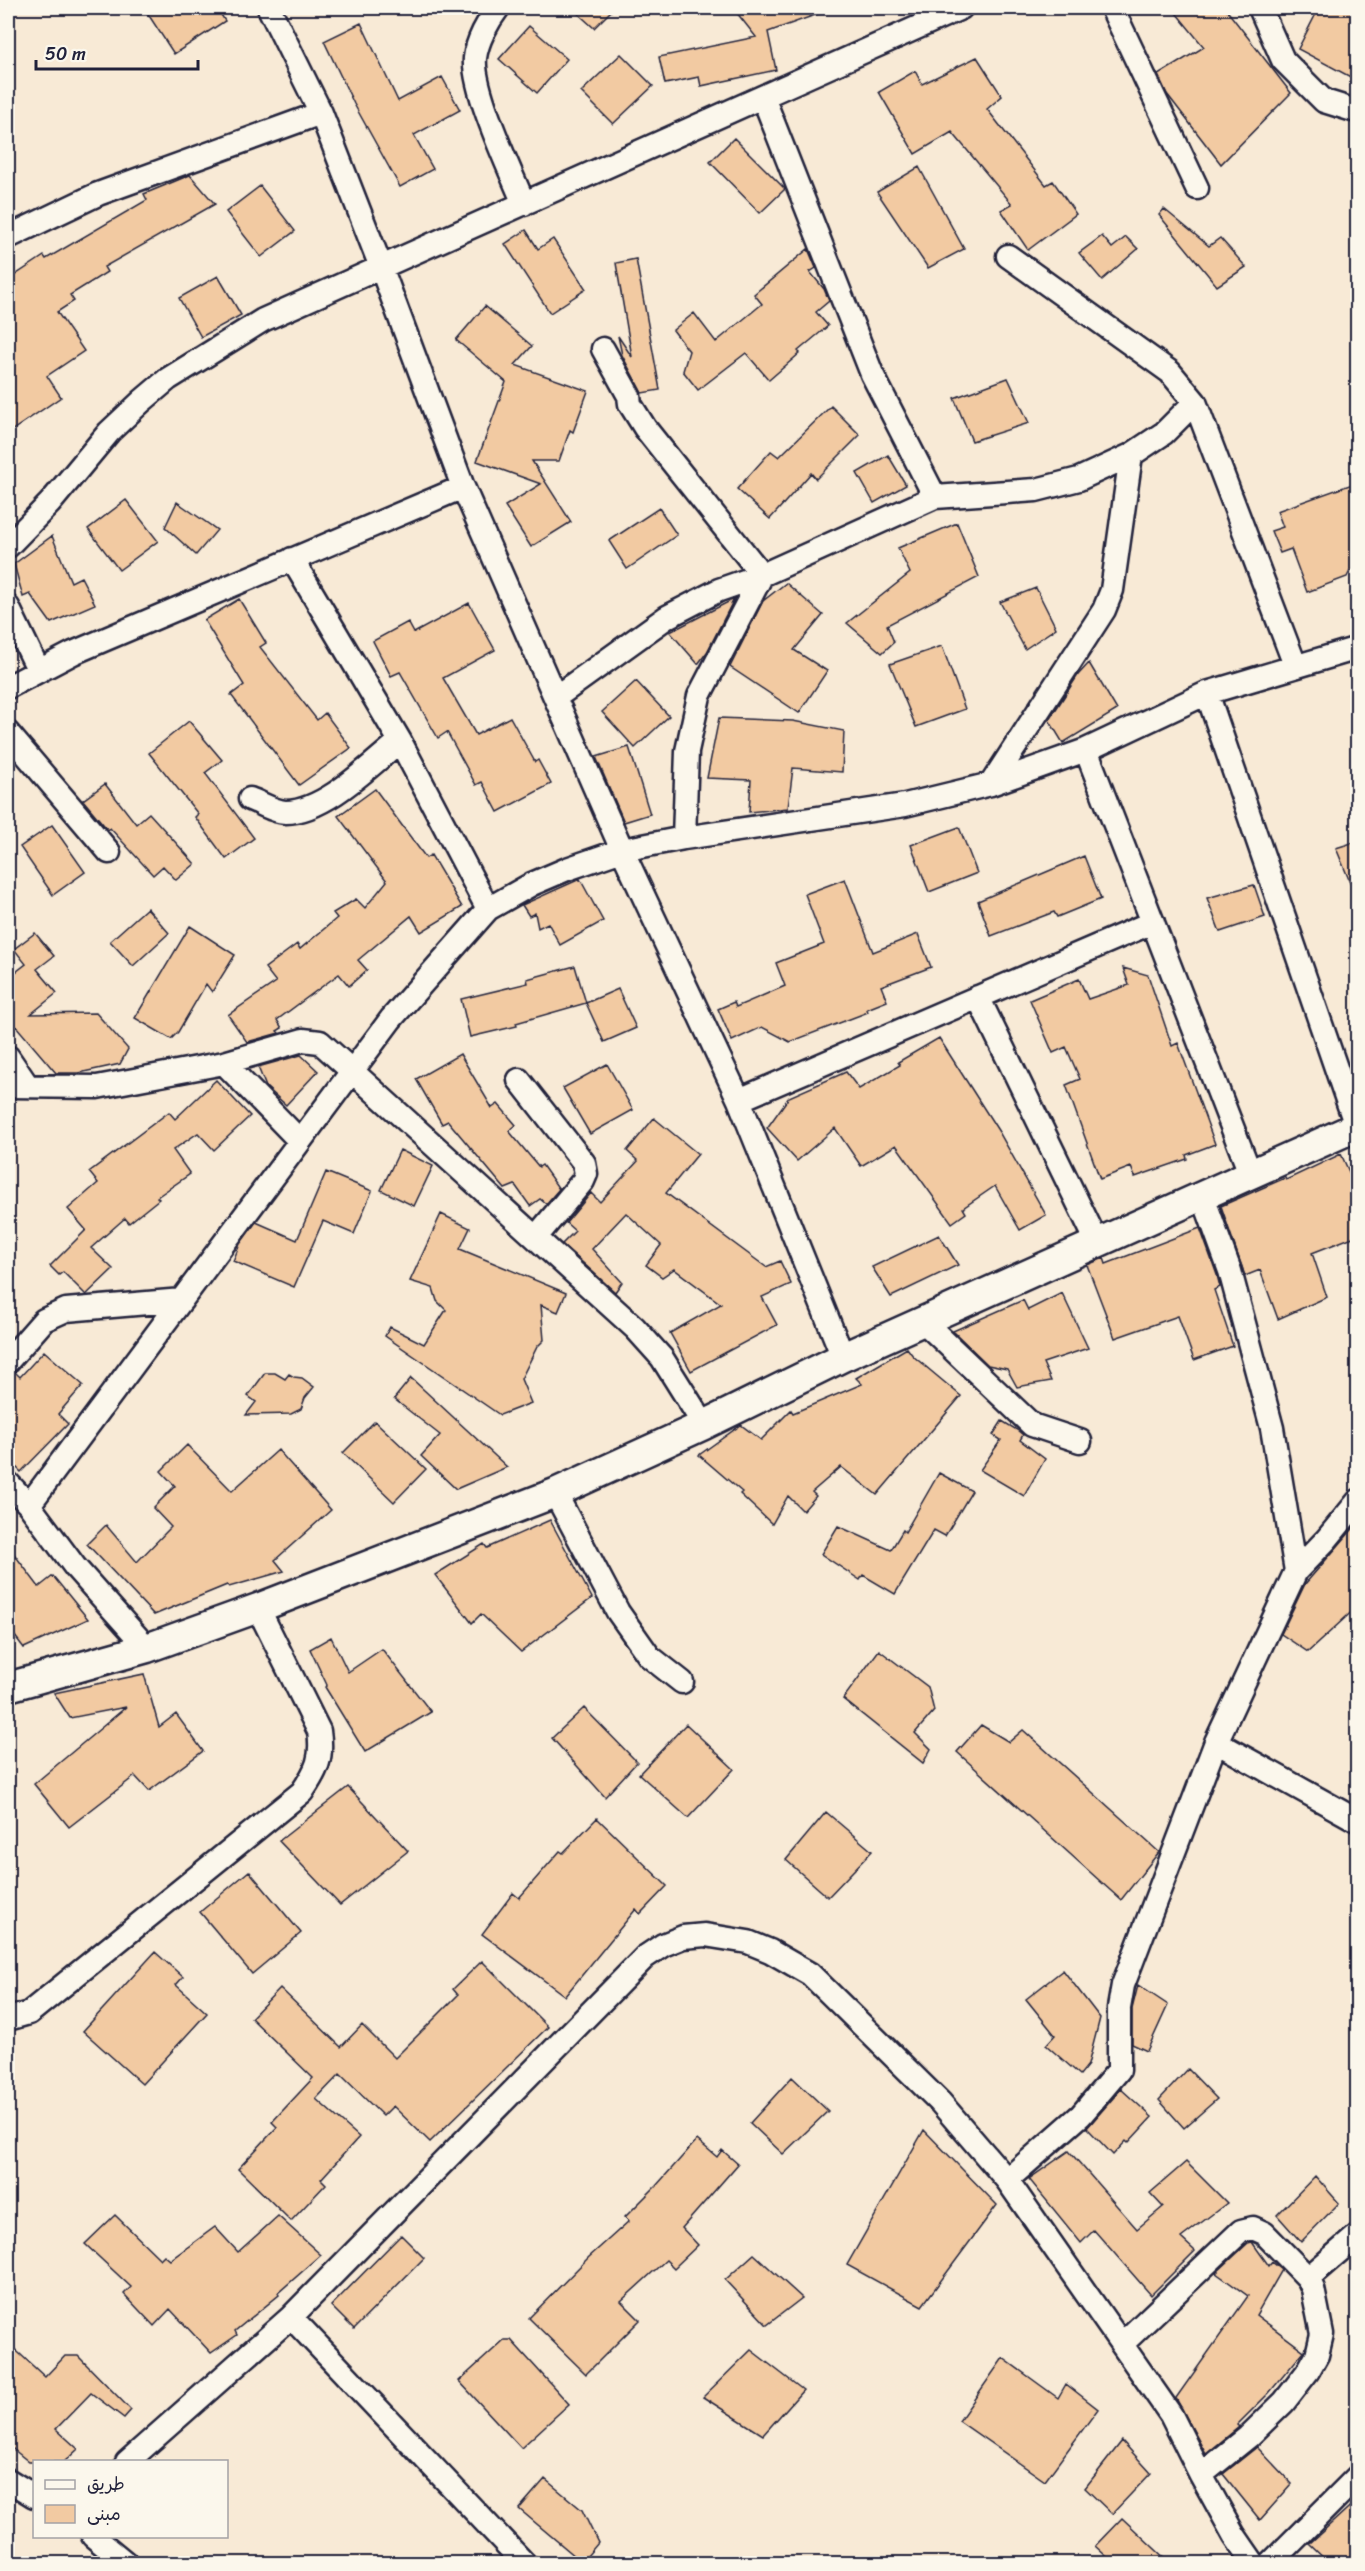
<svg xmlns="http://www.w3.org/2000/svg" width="1365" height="2571" viewBox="0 0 1365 2571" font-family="Sriracha,'Playpen Sans Arabic',sans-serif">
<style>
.building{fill:#f2caa2;stroke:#22223b;stroke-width:1.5}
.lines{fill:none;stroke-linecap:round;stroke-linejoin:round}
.minor-casing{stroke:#22223b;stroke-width:27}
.major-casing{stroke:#22223b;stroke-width:33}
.minor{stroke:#fbf7ec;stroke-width:22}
.major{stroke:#fbf7ec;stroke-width:28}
</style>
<rect width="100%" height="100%" fill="#f8ead6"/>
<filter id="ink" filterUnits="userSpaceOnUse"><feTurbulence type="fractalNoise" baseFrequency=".0167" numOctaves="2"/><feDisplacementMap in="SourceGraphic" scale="12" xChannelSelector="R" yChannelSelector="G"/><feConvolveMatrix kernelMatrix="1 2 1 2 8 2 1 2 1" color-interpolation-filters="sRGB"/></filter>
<g filter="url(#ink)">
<path class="building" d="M144,8H217L225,21L174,54Z
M572,8H614L594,28Z
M733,8H829V10L768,32L776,70L701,86L699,77L665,84L659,57L756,37Z
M1172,8H1225L1291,93L1221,164L1167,94L1158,75L1204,47Z
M1319,8H1358V81L1298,49Z
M361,23L398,101L442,77L460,110L414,135L433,169L400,187L354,104L324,41Z
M529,26L567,59L537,93L499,59Z
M621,54L653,86L613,124L581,92Z
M977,57L1002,96L987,109L1046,185L1053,181L1076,214L1028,250L1001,210L1012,204L952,132L915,154L879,92L915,71L922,84Z
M734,138L785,189L760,213L710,162Z
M919,167L964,249L928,268L877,192Z
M190,175L215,204L104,267L107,272L70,295L74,301L57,312L84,351L47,376L61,397L8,433V280L44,256L46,259L147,200L144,194Z
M260,186L295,231L261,257L226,212Z
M1164,209L1209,246L1220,238L1246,267L1217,286L1159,215Z
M526,230L538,249L553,239L586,289L550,313L505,244Z
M1102,236L1112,248L1126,237L1138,249L1102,280L1079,253Z
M808,249L816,268L810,272L824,289L829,301L816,312L828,326L798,351L800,353L769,380L746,353L698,390L683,371L689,351L673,330L694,313L716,342L762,304L754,294Z
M636,259L660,390L642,393L622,355L618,336L632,357L616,263Z
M218,276L241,315L201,337L179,298Z
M485,306L532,346L515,365L588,391L573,432L570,430L559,461H532L571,522L531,547L505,506L541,484L477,461L506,382L456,340Z
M1008,378L1029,423L972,441L954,398Z
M831,406L860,435L816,479L811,473L770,519L737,489L771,451L779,457Z
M888,455L906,485L874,503L857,473Z
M1358,482V568L1350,571L1347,577L1307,592L1291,549L1280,553L1271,531L1283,527L1277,511Z
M126,500L158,541L119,570L88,529Z
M177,502L217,530L196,555L165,527Z
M659,508L677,535L627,569L609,541Z
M957,523L979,577L887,625L894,642L882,653L847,623L910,573L898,548Z
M52,536L71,582L81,577L95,604L51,623L30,594L23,597L14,564Z
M786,583L823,615L794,650L827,671L799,713L730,667L763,601Z
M1036,588L1056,628L1025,649L1000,602Z
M239,599L266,643L260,647L317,720L325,713L351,748L299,785L231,695L244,685L204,620Z
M734,599L707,652L698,664L670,632Z
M469,603L495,650L443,678L476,735L510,717L535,762L538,760L551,784L498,812L482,782L476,785L447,732L438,738L400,672L391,676L373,641L408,622L414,633Z
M942,646L965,709L916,727L890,664Z
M1089,663L1117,710L1063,743L1049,720L1078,675Z
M636,681L669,716L635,748L602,712Z
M719,718L793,721L844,731L842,772L793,768L788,808L749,812L751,780L707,778Z
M189,721L222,760L205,773L254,838L226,859L195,817L198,814L149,753Z
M629,747L650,814L624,822L596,757Z
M105,784L136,824L149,813L195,864L176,880L163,866L153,875L110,828L108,830L83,800Z
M375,789L426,858L431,855L462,907L421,932L411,916L358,960L367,970L349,986L339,974L277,1020L282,1028L277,1031L279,1033L247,1042L228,1015L276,982L265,968L297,944L300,949L337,918L333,913L356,899L365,908L387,881L338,816Z
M52,825L85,872L53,895L20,847Z
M959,827L977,873L929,892L911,845Z
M1358,841V899H1357L1336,848Z
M1084,856L1101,899L1057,917L1054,912L991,936L978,901Z
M580,879L603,921L560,945L548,923L538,928L535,913L529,916L522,905Z
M845,879L873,952L918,934L931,967L881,986L887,1001L867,1009L868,1012L790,1042L762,1027L732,1041L718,1009L734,1002L736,1007L785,986L776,963L824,944L805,894Z
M1254,885L1265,917L1220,932L1207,898Z
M147,908L169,933L133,966L110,941Z
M190,926L235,955L212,992L206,984L178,1032L171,1039L135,1018Z
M35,933L54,956L37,969L57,993L31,1014L96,1013L128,1049L120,1064L79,1073H56L16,1026L8,1033V978L26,964L14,949Z
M575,966L586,1003L516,1023L517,1026L470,1037L461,999L528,983L527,979Z
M1123,968L1148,975L1172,1046L1178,1043L1215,1144L1186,1155L1187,1159L1135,1177L1131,1167L1100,1179L1066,1085L1080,1079L1066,1047L1053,1053L1030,1000L1079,979L1088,999L1129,985Z
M618,989L636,1028L604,1042L586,1003Z
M939,1038L999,1132L1046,1215L1020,1230L995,1186L963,1208L966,1213L952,1223L896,1145L861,1166L835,1128L797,1161L767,1128L789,1097L846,1072L859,1089L900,1065L898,1062Z
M460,1054L492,1108L498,1104L516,1125L509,1131L539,1167L542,1165L559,1189L546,1204L540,1199L530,1206L515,1185L505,1189L448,1121L442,1124L416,1079Z
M301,1055L318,1071L286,1105L266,1087L258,1067Z
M607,1064L633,1110L590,1134L563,1088Z
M216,1080L250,1116L214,1150L198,1133L173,1150L190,1174L157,1197L159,1199L129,1223L125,1218L91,1248L113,1269L86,1295L63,1272L59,1275L50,1266L86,1230L68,1209L98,1183L89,1172L169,1112L175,1119Z
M654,1118L698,1154L666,1193L766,1267L780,1261L791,1284L762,1297L777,1325L691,1371L670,1333L721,1304L674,1269L662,1277L646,1265L661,1245L626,1213L592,1249L622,1282L615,1292L562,1244L575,1231L566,1223L591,1193L600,1202L638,1161L627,1151Z
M400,1150L433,1166L414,1206L381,1190Z
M1341,1154L1358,1192V1235L1312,1253L1327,1297L1278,1319L1260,1270L1245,1276L1221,1206L1285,1178L1286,1180Z
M326,1172L372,1191L354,1234L323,1221L294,1287L233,1261L240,1244L256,1222L297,1240Z
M441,1214L470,1228L460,1249L566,1293L558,1312L541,1305L544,1340L537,1347L521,1379L531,1403L500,1415L385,1336L390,1327L424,1344L446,1310L437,1301L433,1288L410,1281Z
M1200,1228L1217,1275L1220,1287L1214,1290L1233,1346L1194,1360L1178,1316L1115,1338L1087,1265L1104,1258L1106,1264Z
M939,1235L958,1265L891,1297L872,1267Z
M1062,1293L1088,1348L1043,1363L1051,1381L1017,1387L1007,1369L988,1365L953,1331L1023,1300L1028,1310Z
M907,1348L913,1356L961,1396L877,1495L841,1467L812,1492L816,1496L803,1511L788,1496L772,1524L740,1494L742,1492L699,1455L741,1425L761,1440L791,1410L793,1413L862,1384L856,1378Z
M44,1351L83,1385L58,1414L68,1424L21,1472L8,1459V1374L15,1372L20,1377Z
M265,1373H275L285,1379L289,1374L294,1377L302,1378L314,1387L305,1398L301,1409L291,1414L246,1415L256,1402L248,1396Z
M411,1378L507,1467L456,1489L421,1456L440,1435L394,1399Z
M375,1421L426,1469L394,1502L343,1453Z
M1002,1421L1017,1430L1023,1435L1020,1440L1045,1459L1024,1496L980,1470L1001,1440L993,1435Z
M187,1445L232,1491L278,1450L331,1510L275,1560L284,1571L229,1587L227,1585L154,1615L87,1544L106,1525L137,1562L171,1527L153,1508L175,1486L161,1471Z
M939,1473L972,1491L945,1536L934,1530L895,1594L863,1575L860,1580L821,1554L838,1526L891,1550L903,1530L905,1532Z
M550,1520L592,1598L521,1652L481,1614L472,1623L435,1575L484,1544L487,1548Z
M1358,1523V1606L1308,1652L1281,1634L1305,1584Z
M8,1546L39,1587L53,1576L88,1619L24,1648L8,1627Z
M331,1637L348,1672L382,1649L431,1712L365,1752L325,1687L327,1685L310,1649Z
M879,1650L928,1687L934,1711L915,1733L931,1749L923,1763L843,1699Z
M144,1674L159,1727L176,1714L203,1751L149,1791L135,1776L69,1827L34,1784L126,1707L70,1718L54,1693Z
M584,1708L637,1762L605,1797L552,1738Z
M686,1724L734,1769L688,1818L639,1774Z
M981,1725L1009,1742L1023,1730L1159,1852L1121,1900L957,1752Z
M348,1787L408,1851L340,1905L279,1841Z
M826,1812L872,1851L828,1897L786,1860Z
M597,1818L667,1886L640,1914L636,1909L565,1996L482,1934L513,1893L519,1898L560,1851L563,1853Z
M249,1871L301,1933L252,1974L200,1912Z
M155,1952L183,1977L176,1985L207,2013L142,2084L83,2031Z
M482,1961L548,2027L430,2142L393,2106L383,2116L340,2074L316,2099L359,2137L321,2179L326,2184L291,2221L238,2169L277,2127L272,2122L313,2078L251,2018L280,1988L341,2047L362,2025L395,2058L458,1995L453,1989Z
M1063,1970L1100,2018L1088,2065L1080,2075L1046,2045L1055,2035L1026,1999Z
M1138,1985L1168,2005L1147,2051L1132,2044V2009Z
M1188,2069L1217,2099L1184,2128L1159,2100Z
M792,2077L828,2111L783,2154L750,2123Z
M1121,2089L1152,2117L1128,2143L1126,2141L1113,2155L1087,2128Z
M924,2130L997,2205L922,2306L847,2265Z
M697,2140L717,2157L722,2150L738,2164L682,2228L698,2245L674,2268L666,2260L621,2301L640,2320L586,2374L529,2318L589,2257L629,2221L625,2217L656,2186Z
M1069,2151L1137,2229L1163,2207L1150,2193L1186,2162L1227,2203L1181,2238L1195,2251L1151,2295L1094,2230L1081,2243L1029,2179Z
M1315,2176L1339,2203L1301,2242L1277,2215Z
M115,2215L160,2259L164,2255L170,2260L215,2227L238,2252L278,2216L321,2255L278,2293L279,2295L235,2331L237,2335L211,2353L170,2309L154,2326L124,2294L131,2287L85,2244Z
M401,2235L424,2258L354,2329L331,2306Z
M1252,2242L1269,2266L1272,2262L1282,2270L1256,2315L1304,2351L1269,2393L1237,2425L1239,2427L1206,2454L1176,2398L1248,2296L1216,2273L1248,2243Z
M754,2254L802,2298L767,2325L725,2280Z
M504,2340H511L569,2404L521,2448L459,2381Z
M8,2343L45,2377L65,2356H78L131,2410L124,2418L91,2393L56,2429L78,2449L64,2462H29L8,2445Z
M751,2350L803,2390L763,2435L703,2397Z
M1003,2358L1058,2398L1066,2384L1098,2409L1045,2481L959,2421Z
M1122,2441L1151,2473L1112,2514L1085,2488Z
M1257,2447L1292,2484L1260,2520L1223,2474Z
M545,2479L582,2510L598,2543L582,2562L519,2509Z
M1358,2499V2564H1330L1309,2544Z
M1122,2518L1171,2564H1115L1095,2546Z"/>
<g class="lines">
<defs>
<path id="minor" d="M269,8L321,113L381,267L463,487L622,850L739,1100L843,1357
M498,8C488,21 477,41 475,58C472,90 511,172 524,204
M1112,8L1197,188
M1260,8L1283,60L1324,101L1353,110L1358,109
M763,97L872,374L935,497
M8,237L98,194L321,113
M1008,256L1170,372L1195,402L1295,665
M603,349L629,396L630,404L645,428L762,575L699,696L687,751L684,838
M8,546L50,503L109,432L142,401L168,379L263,320L961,8
M8,607L38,669
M8,687L73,653L463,487
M1207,693L1356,1126
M556,697L667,617L719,590L762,575L935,497L1036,490L1079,479L1131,455L1164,433L1195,402
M8,733L109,852
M1086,750L1250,1173
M991,784L1104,610L1112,590L1131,455
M250,799C261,803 275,812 286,812C326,811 370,765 400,741
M488,909L532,884L567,869L622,850L684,838L905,805L991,784L1086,750L1207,693L1358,648
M978,997L1097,1242
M8,1057L27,1085
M224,1063L300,1141
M519,1080L584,1163L586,1174L583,1181L536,1237
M8,1086L97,1087L224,1063L303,1040L320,1042L635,1328L662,1358L704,1425
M739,1100L1153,922
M923,1321L1032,1425L1080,1441
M8,1361L44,1320L66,1310L182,1300
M8,1483L29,1505L75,1567L147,1648
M555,1493L618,1612L649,1656L682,1682
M29,1505L391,1019L488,909L400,741L292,559
M1296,1571L1326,1540L1358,1501
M1216,1742L1358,1821
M8,2019L29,2013L302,1792C317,1770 323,1758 319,1731L258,1608
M1007,2180L1081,2115L1119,2070V2008L1123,1985L1216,1742L1296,1571L1272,1428L1230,1271L1202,1194
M1308,2278L1358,2235
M291,2317L525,2564
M1122,2344L1241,2231L1253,2228L1264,2233L1308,2278L1313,2289L1322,2334L1317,2355L1308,2371L1284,2402L1248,2437L1201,2475
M127,2462L291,2317L645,1957L663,1945L683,1937L705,1935L748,1942L770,1951L810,1974L940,2102L1007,2180L1171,2415L1201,2475L1234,2535L1254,2564
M8,2480L34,2496
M93,2536L127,2564
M1270,2564L1358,2476"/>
<path id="major" d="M8,1687L147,1648L258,1608L555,1493L704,1425L843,1357L1358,1126"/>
</defs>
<use href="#minor" class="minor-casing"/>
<use href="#major" class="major-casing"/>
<use href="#minor" class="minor"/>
<use href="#major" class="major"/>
</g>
</g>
<rect width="1365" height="2571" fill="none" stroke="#fbf7ec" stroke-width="30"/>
<rect x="15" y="15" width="1335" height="2541" fill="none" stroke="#22223b" stroke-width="2" filter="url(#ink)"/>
<rect x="33" y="2460" width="195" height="78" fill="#fbf7ec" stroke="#a4a2a5" stroke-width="1.5"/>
<rect x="45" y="2480" width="30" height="9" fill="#fbf7ec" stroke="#a4a2a5" stroke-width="1.5"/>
<text x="87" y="2490" font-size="18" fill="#22223b">طريق</text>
<rect x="45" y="2505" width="30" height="18" fill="#f2caa2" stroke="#a4a2a5" stroke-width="1.5"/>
<text x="87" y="2520" font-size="18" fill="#22223b">مبنى</text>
<path d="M36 60v9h162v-9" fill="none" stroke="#22223b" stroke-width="3"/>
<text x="45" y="60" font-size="18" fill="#22223b" stroke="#fbf7ec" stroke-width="4.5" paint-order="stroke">50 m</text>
</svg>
